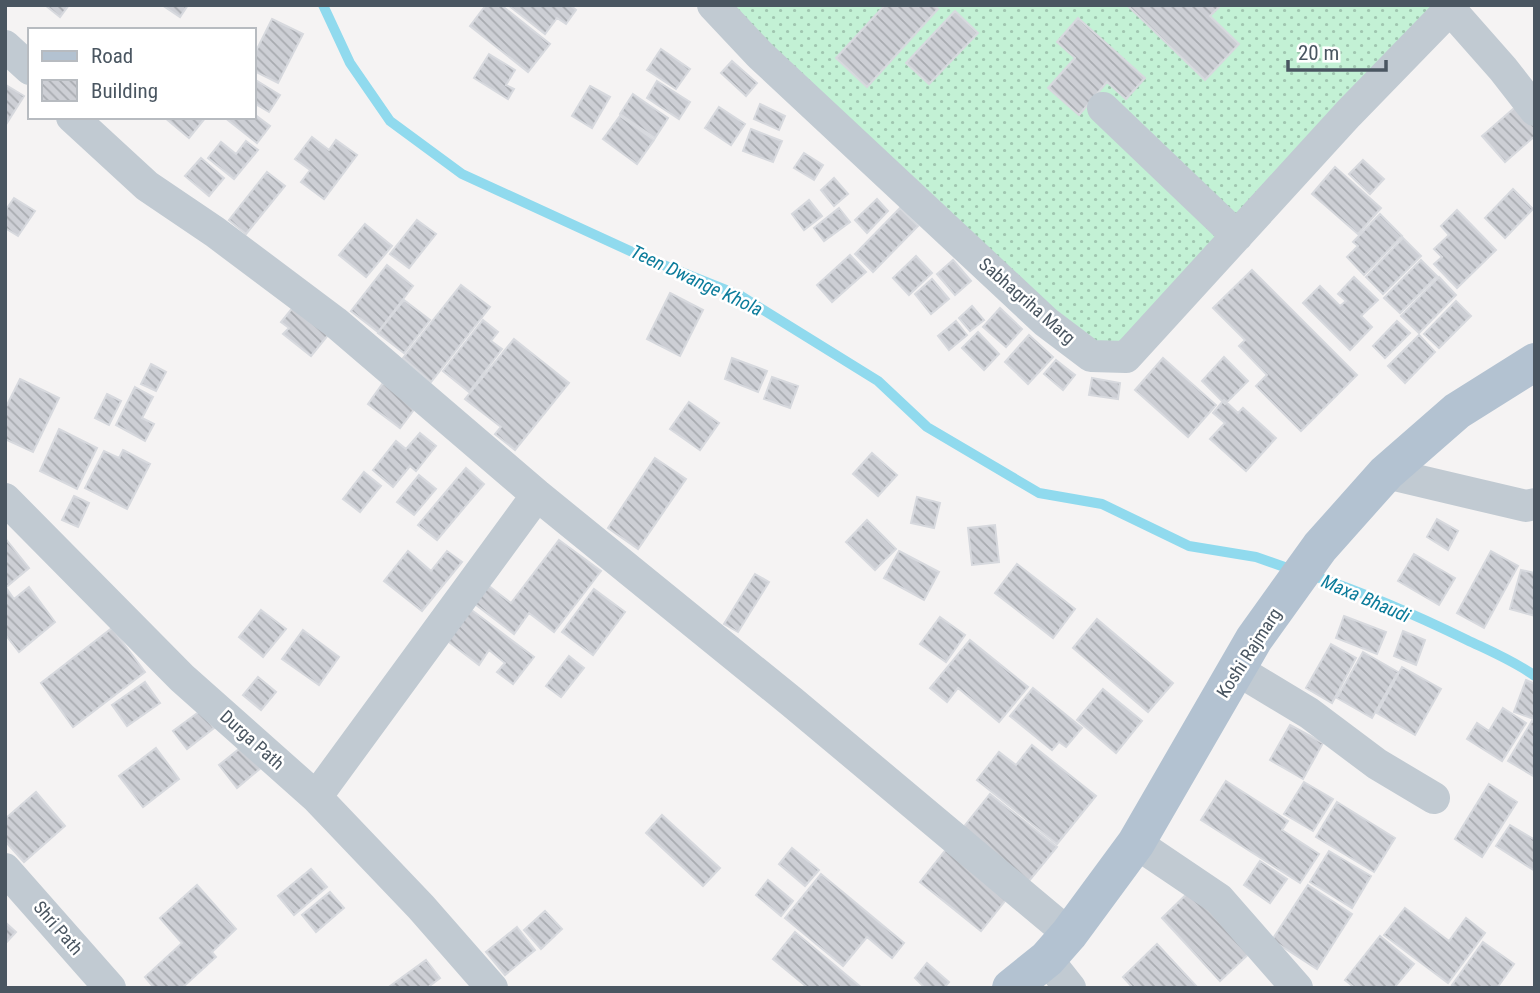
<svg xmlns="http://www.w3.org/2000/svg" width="1540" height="993" viewBox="0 0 1540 993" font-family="'Roboto Condensed',sans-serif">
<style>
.grass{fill:url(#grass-dots)}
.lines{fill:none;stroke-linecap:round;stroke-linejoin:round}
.stream{stroke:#90daee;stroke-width:10}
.building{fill:url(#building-back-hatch);stroke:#d7d9de;stroke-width:2}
.minor{stroke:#c1cad2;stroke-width:32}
.major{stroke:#b3c2d1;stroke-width:38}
.labels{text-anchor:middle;stroke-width:5;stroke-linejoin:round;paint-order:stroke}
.street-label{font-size:18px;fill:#4a5661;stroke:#fff}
.water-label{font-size:19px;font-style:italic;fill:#0c7c9b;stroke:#fff}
</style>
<defs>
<pattern id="grass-dots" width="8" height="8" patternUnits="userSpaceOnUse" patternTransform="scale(1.75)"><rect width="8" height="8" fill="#c3f1d5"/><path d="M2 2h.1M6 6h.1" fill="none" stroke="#a0c6b0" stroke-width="1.8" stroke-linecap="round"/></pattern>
<pattern id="building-back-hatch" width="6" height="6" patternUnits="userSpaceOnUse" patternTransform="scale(1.75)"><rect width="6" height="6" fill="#cdcfd5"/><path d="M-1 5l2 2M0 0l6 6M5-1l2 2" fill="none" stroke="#a8abb0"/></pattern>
</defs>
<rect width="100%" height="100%" fill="#f5f3f3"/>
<path class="grass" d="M713,5H1447L1126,357L1091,356Z"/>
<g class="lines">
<path class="stream" d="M323,5L350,63L390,121L462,174L641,256L741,296L878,381L927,427L1039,493L1102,504L1189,546L1256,557L1293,570
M1311,575C1365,593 1416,615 1467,640C1490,651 1514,661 1535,676"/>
</g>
<path class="building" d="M45,5H69L60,17Z
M162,5H188L180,17Z
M486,5H501L550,44L528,72L470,26Z
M508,5H570L576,10L566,24L557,18L545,34Z
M885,5H934L938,9L867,87L836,58Z
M1127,5H1221L1210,16L1239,44L1205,80Z
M955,11L978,33L929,84L906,63Z
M1078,18L1145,78L1126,99L1107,82L1079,115L1048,88L1075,58L1057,42Z
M272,19L303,34L278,83L254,71V55Z
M661,49L690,69L676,89L647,70Z
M489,54L515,70L506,85L514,89L508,99L474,78Z
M732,61L757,83L746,96L721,73Z
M254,79L280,95L269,112L254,103Z
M657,81L690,102L679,119L647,98Z
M6,85L24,96L5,126V87Z
M590,86L610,97L592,128L572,116Z
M633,94L668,118L655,138L620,114Z
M1520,103L1535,121V136L1505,162L1482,136Z
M760,104L785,116L779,130L754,119Z
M719,107L745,124L731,145L705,128Z
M254,114L270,126L257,143L224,117H254Z
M620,116L654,140L637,164L603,139Z
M164,117H206L189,138Z
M751,129L782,141L773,162L743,151Z
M312,137L329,150L336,140L357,155L324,199L301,182L310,170L295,159Z
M246,141L258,150L234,179L208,158L221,142L236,154Z
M804,153L823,165L814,180L794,168Z
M201,158L224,178L209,196L185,176Z
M1363,160L1384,179L1370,194L1349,174Z
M1335,167L1381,208L1358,234L1312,194Z
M267,172L285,186L246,234L229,220Z
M834,178L848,194L834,206L821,190Z
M1513,189L1533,209L1505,238L1485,218Z
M14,198L35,211L18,236L5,228V211Z
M877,199L888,211L867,233L855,220Z
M809,200L822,216L804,230L792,214Z
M839,208L850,222L824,241L814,228Z
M900,208L918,226L873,272L855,254Z
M1457,210L1496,250L1457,288L1434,264L1442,257L1434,249L1449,235L1441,226Z
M1380,214L1402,236L1364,275L1347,257L1358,246L1353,242Z
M417,220L436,234L409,268L390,254Z
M365,224L392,246L366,277L339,255Z
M1403,238L1421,256L1383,294L1366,277Z
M850,255L866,272L832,302L817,285Z
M916,256L932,273L909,295L893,278Z
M953,260L971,281L955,295L937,274Z
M1421,260L1437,276L1400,313L1384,298Z
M387,265L413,286L378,332L351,311Z
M1252,270L1357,375L1301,431L1256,386L1267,375L1239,346L1245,340L1213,308Z
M1354,277L1378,300L1361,316L1372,327L1350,350L1303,303L1320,286L1340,306L1346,301L1338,294Z
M1439,277L1456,295L1419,333L1401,316Z
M932,279L949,299L931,314L915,294Z
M461,285L490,307L431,382L403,358Z
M670,293L703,310L680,356L647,339Z
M404,300L430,320L404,353L378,333Z
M1456,301L1471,316L1439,348L1424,334Z
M294,306L329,334L311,356L283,334L289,328L281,322Z
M972,306L984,320L970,331L959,318Z
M1000,308L1022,329L1006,347L983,327Z
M483,320L498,332L491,341L502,349L469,392L443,371Z
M956,321L967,335L949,350L938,336Z
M1397,321L1410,333L1385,358L1373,346Z
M978,332L999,354L984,370L962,348Z
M1029,335L1053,357L1028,384L1005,362Z
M1419,335L1435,352L1405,383L1388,366Z
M514,339L569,383L515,450L495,434L501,427L465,399Z
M1224,357L1248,381L1225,404L1202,381Z
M732,358L767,371L758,392L725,379Z
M1163,358L1216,405L1188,437L1135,390Z
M1056,360L1075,375L1063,390L1044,374Z
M151,364L166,372L156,391L141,384Z
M772,377L798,386L790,408L764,399Z
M1092,378L1120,383L1118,399L1089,395Z
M20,379L59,398L33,452L5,439V409Z
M383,383L416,407L400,428L368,404Z
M135,387L153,397L142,418L154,424L145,441L116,425Z
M107,394L121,401L109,425L95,418Z
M1224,400L1238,413L1243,408L1276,438L1246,471L1210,439L1225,423L1213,413Z
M689,402L719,423L700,450L670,429Z
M59,429L97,448L77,489L40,471Z
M420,433L436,446L416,471L410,466L393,487L373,470L396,441L406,449Z
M123,450L150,464L127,509L85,488L104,451L119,458Z
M872,453L897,475L878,496L853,474Z
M655,458L686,479L638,549L608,528Z
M466,468L484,484L437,540L418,525Z
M364,472L381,486L360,512L343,499Z
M419,475L436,489L414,515L397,502Z
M74,496L89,503L78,527L62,520Z
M917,497L940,503L934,528L911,523Z
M1437,519L1458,531L1448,550L1427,537Z
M867,520L896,549L875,570L846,542Z
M995,525L999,562L972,565L968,528Z
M5,538L29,568L5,588Z
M559,540L601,571L554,632L529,613L514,634L471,601L485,583L511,603Z
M408,551L431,571L447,551L462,562L422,611L384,581Z
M899,551L939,572L924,600L884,578Z
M1491,551L1518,566L1484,628L1457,613Z
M1414,554L1455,578L1439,605L1398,581Z
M1017,564L1075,609L1053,638L995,593Z
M1521,570L1535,573V616L1510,609Z
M755,574L769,582L738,632L724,624Z
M29,587L55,622L19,652L5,634V590L7,589L14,599Z
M594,589L625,612L593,655L562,632Z
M469,608L534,657L513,684L497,672L505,663L489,650L479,665L445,639Z
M261,610L286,629L263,657L239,637Z
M1344,616L1386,632L1377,654L1336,638Z
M940,617L965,635L946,662L920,644Z
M1097,619L1173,683L1148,712L1073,648Z
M112,628L145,672L73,727L41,683Z
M303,630L339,657L319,685L282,659Z
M1403,631L1425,640L1416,665L1394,656Z
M970,640L1028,687L999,722L958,688L947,702L930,688Z
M1331,644L1356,658L1332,703L1306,688Z
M1363,652L1398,672L1372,718L1337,698Z
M569,656L584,668L561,697L546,686Z
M1402,667L1441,689L1415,735L1377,713Z
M258,677L276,692L261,710L243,695Z
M1526,680L1535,684L1534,719L1514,712Z
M145,682L160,703L127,726L112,705Z
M1033,688L1082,728L1066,747L1059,742L1052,750L1010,716Z
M1103,689L1142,721L1116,753L1077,720Z
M1503,708L1526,723L1502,761L1467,739L1477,723L1489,731Z
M200,711L214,728L187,749L173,731Z
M1532,721L1535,723V777L1508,761Z
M1290,725L1323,743L1303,779L1270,760Z
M244,745L262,767L237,788L219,765Z
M1032,745L1096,796L1057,844L977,780L999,752L1016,765Z
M156,748L179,779L143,807L119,776Z
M1226,781L1288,821L1282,830L1319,854L1300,883L1201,820Z
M1304,782L1333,799L1313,831L1284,814Z
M1489,784L1517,802L1482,857L1455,839Z
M36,792L65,826L24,862L5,841V819Z
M990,794L1057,847L1024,887L958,834Z
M1337,802L1395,838L1374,872L1316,837Z
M662,815L720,868L703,886L646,833Z
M1510,825L1535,840V871L1496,846Z
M948,847L1009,896L981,931L920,882Z
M792,848L819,870L805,886L779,864Z
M1329,851L1371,876L1352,908L1310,882Z
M1260,861L1287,879L1270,903L1244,885Z
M311,869L327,887L294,915L278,896Z
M821,874L904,943L892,958L867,937L843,966L785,918Z
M768,880L793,901L781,916L756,895Z
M197,885L236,929L212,952L216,957L182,988H154L145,977L182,943L160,918Z
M1196,885L1255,948L1220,981L1162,918Z
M1308,885L1352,914L1317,969L1272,940Z
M330,892L344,908L316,932L302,915Z
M1405,908L1449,941L1466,918L1485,933L1448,983L1384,935Z
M545,911L562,929L541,949L524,930Z
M5,922L16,932L5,944Z
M517,927L535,950L505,975L486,952Z
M795,932L862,988H808L773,959Z
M1380,936L1414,964L1394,988H1355L1345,980Z
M1483,942L1514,964L1497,988H1456L1452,985Z
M1157,944L1198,988H1133L1123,977Z
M426,960L440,978L427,988H392L390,986Z
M927,963L949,982L944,988H925L915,978Z"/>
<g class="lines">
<path class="minor" d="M713,5L760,55L1046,322L1091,356L1126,357L1348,114L1450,9L1447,5
M1450,9L1503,69L1535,110
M5,46L30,69
M1103,108L1237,236
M72,117L147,186L215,232L335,322L537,495L792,702L1069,934
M1386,473L1526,506L1535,504
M5,499L182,678L316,797L421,907L492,988
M1236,669L1309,713L1377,764L1434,798
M316,797L537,495
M1136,843L1219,899L1297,988
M5,869L110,988
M1047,959L1070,988"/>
<path class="major" d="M1011,988L1047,959L1069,934L1136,843L1254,639L1320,547L1386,473L1457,411L1535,362"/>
</g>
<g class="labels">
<g class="street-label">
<text transform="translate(1027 301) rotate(41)" y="6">Sabhagriha Marg</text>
<text transform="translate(1249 653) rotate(-57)" y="6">Koshi Rajmarg</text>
<text transform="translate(252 740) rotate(42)" y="6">Durga Path</text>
<text transform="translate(58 928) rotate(49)" y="6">Shri Path</text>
</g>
<g class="water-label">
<text transform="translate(697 280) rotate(25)" y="7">Teen Dwange Khola</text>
<text transform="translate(1366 598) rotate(23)" y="7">Maxa Bhaudi</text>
</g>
</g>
<rect width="1540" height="993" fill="none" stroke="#4a5661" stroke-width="14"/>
<rect x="28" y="28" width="228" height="91" fill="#ffffff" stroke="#b7bbc0" stroke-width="2"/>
<rect x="42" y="51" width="35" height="10" fill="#b3c2d1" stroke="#b7bbc0" stroke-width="2"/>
<text x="91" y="63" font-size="21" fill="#4a5661">Road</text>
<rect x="42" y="80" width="35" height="21" fill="url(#building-back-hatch)" stroke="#b7bbc0" stroke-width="2"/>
<text x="91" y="98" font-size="21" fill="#4a5661">Building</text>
<path d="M1288 60v10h98v-10" fill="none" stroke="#4a5661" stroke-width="3.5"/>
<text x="1298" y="60" font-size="21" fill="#4a5661" stroke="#ffffff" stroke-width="5" paint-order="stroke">20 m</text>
</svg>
